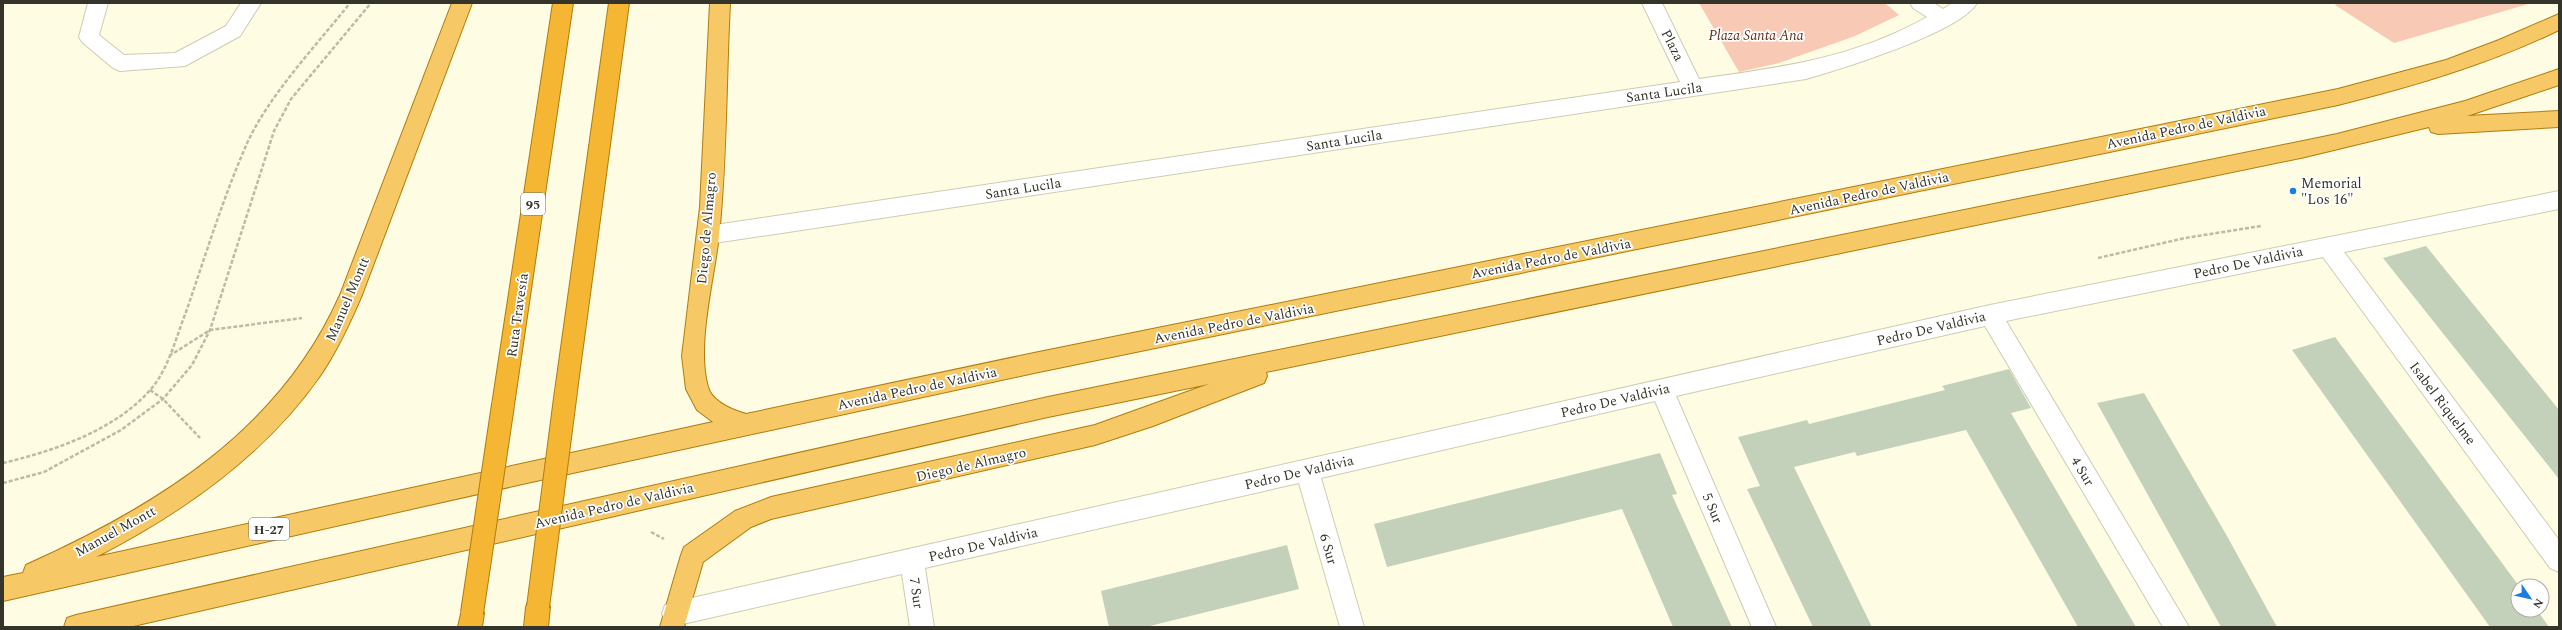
<svg xmlns="http://www.w3.org/2000/svg" width="2562" height="630" viewBox="0 0 2562 630" font-family="Spectral,serif">
<style>
.green{fill:#f8c9b5}
.building{fill:#c3d1bb}
.lines{fill:none;stroke-linecap:round;stroke-linejoin:round}
.service-casing{stroke:#cdccb3;stroke-width:2}
.minor-casing{stroke:#cdccb3;stroke-width:2}
.primary-casing{stroke:#b07c0f;stroke-width:2}
.trunk-casing{stroke:#b07c0f;stroke-width:2}
.path{stroke:#bbbba6;stroke-width:2.5;stroke-dasharray:4 2;stroke-linecap:butt}
.service{fill:#fff;fill-rule:evenodd}
.minor{fill:#fff;fill-rule:evenodd}
.primary{fill:#f7c866;fill-rule:evenodd}
.trunk{fill:#f4b633;fill-rule:evenodd}
.trunk-bridge-casing{stroke:#b07c0f;stroke-width:24;stroke-linecap:butt}
.trunk-bridge{stroke:#f4b633;stroke-width:22}
.poi-dot{fill:#1d7be4;stroke:#fff;stroke-width:1.5}
.labels{text-anchor:middle;stroke-width:3.5;stroke-linejoin:round;paint-order:stroke}
.shield{fill:#fff;stroke:#71716a;stroke-width:1}
.shield-label{font-size:13px;font-weight:bold;fill:#34342a}
.park-label{font-size:14px;font-style:italic;fill:#622f16;stroke:#fff}
.street-label{font-size:14px;fill:#34342a;stroke:#fff}
.poi-label{font-size:14px;fill:#34342a;stroke:#fff;text-anchor:start}
</style>
<rect width="100%" height="100%" fill="#fefde3"/>
<path class="green" d="M1699,3H1885L1899,15L1855,36L1779,63L1739,72Z
M2337,3H2532L2394,43L2335,5Z"/>
<path class="building" d="M2426,246L2559,410V479L2383,258Z
M2335,337L2519,586L2518,610H2537L2549,627H2490L2292,350Z
M2009,369L2031,408L2011,413L2136,627H2078L1966,430L1857,456L1855,452L1794,467L1872,627H1813L1747,489L1760,486L1738,437L1807,420L1809,424L1945,390L1942,386Z
M2144,393L2227,536L2277,627H2221L2097,403Z
M1660,453L1677,494L1672,495L1732,627H1673L1622,509L1387,567L1374,524Z
M1287,545L1299,589L1146,627H1109L1101,591Z"/>
<g class="lines">
<defs>
<path id="service" d="M88,3H108L99,35L124,55L175,53L226,26L241,3H261L240,36L185,66L120,71L113,68L82,42L79,37Z"/>
<path id="minor" d="M1642,3H1662L1699,79C1782,67 1852,59 1927,17L1913,8L1910,3H1934L1943,9L1952,3H1977C1961,32 1841,69 1806,79L708,244L700,241L697,235L700,229L708,226L1680,82Z
M2559,191V209L2344,252L2559,540V572L2550,568L2323,257L2006,321L2189,627H2163L1985,326L1676,396L1776,627H1752L1655,401L1321,478L1364,627H1340L1299,483L925,568L934,627H910L902,574L674,626L665,623L662,614L665,605L674,602L1990,305Z"/>
<path id="primary" d="M452,3H472L362,295C350,323 337,351 320,376C264,456 182,513 96,557L713,422L697,410L686,389L682,356L700,207L710,3H730C726,81 727,159 719,236C714,280 696,346 708,387C712,402 733,410 746,414L1034,353L2338,89L2446,60L2499,40L2559,14V30C2489,64 2414,86 2338,105L1034,373L536,481L3,601V577L23,573L26,565C157,506 280,431 340,295Z
M2559,69V85L2467,116L2559,111V127L2438,134L2431,132L2429,127L2305,157L1266,372L1267,376L1264,383L1153,426L1095,445L771,519L751,527L703,562L684,627H660L681,555L684,547L735,511L771,497L1095,425L1209,384L1048,417L129,627H64L67,618L76,615L1048,397L2337,134L2465,101Z"/>
<path id="trunk" d="M553,3H573L514,405L511,412L503,415L495,412L492,405Z
M609,3H629L577,391L574,398L566,401L558,398L555,391Z
M538,595L547,599L550,607L548,627H524L526,607L529,599Z
M472,601L481,605L484,613L482,627H458L463,605Z"/>
</defs>
<use href="#service" class="service-casing"/>
<use href="#minor" class="minor-casing"/>
<use href="#primary" class="primary-casing"/>
<use href="#trunk" class="trunk-casing"/>
<path class="path" d="M2098,258L2185,238L2261,226
M169,356L210,330L302,318
M150,390L163,399L200,438
M3,463C54,451 116,430 151,389C169,368 176,337 186,312C205,257 222,201 245,148C266,98 316,46 350,3
M3,483L44,472L121,430L163,399L192,365L210,330L274,131L291,99L371,3
M651,532L664,539"/>
<use href="#service" class="service"/>
<use href="#minor" class="minor"/>
<use href="#primary" class="primary"/>
<use href="#trunk" class="trunk"/>
<defs>
<path id="trunk-bridge" d="M538,607L566,391
M472,613L503,405"/>
</defs>
<use href="#trunk-bridge" class="trunk-bridge-casing"/>
<use href="#trunk-bridge" class="trunk-bridge"/>
</g>
<circle class="poi-dot" cx="2293" cy="191" r="4"/>
<g class="labels">
<g class="shield">
<rect x="521" y="193" width="24" height="22" rx="3"/>
<rect x="249" y="518" width="40" height="22" rx="3"/>
</g>
<g class="shield-label">
<text x="533" y="209">95</text>
<text x="269" y="534">H-27</text>
</g>
<g class="park-label">
<text x="1756" y="40">Plaza Santa Ana</text>
</g>
<g class="street-label">
<text transform="translate(1673 45) rotate(63)" y="5">Plaza</text>
<text transform="translate(1664 92) rotate(-8)" y="5">Santa Lucila</text>
<text transform="translate(2186 127) rotate(-12)" y="5">Avenida Pedro de Valdivia</text>
<text transform="translate(1344 140) rotate(-9)" y="5">Santa Lucila</text>
<text transform="translate(1023 188) rotate(-9)" y="5">Santa Lucila</text>
<text transform="translate(1869 193) rotate(-12)" y="5">Avenida Pedro de Valdivia</text>
<text transform="translate(706 228) rotate(-85)" y="5">Diego de Almagro</text>
<text transform="translate(1551 258) rotate(-11)" y="5">Avenida Pedro de Valdivia</text>
<text transform="translate(2248 262) rotate(-12)" y="5">Pedro De Valdivia</text>
<text transform="translate(347 299) rotate(-67)" y="5">Manuel Montt</text>
<text transform="translate(517 315) rotate(-82)" y="5">Ruta Travesía</text>
<text transform="translate(1234 323) rotate(-11)" y="5">Avenida Pedro de Valdivia</text>
<text transform="translate(1931 328) rotate(-13)" y="5">Pedro De Valdivia</text>
<text transform="translate(917 388) rotate(-12)" y="5">Avenida Pedro de Valdivia</text>
<text transform="translate(1615 400) rotate(-13)" y="5">Pedro De Valdivia</text>
<text transform="translate(2443 403) rotate(53)" y="5">Isabel Riquelme</text>
<text transform="translate(971 464) rotate(-13)" y="5">Diego de Almagro</text>
<text transform="translate(2083 471) rotate(59)" y="5">4 Sur</text>
<text transform="translate(1299 472) rotate(-13)" y="5">Pedro De Valdivia</text>
<text transform="translate(614 505) rotate(-13)" y="5">Avenida Pedro de Valdivia</text>
<text transform="translate(1713 508) rotate(67)" y="5">5 Sur</text>
<text transform="translate(115 531) rotate(-29)" y="5">Manuel Montt</text>
<text transform="translate(983 544) rotate(-13)" y="5">Pedro De Valdivia</text>
<text transform="translate(1329 549) rotate(74)" y="5">6 Sur</text>
<text transform="translate(917 593) rotate(82)" y="5">7 Sur</text>
</g>
<g class="poi-label">
<text x="2301" y="188">Memorial<tspan x="2301" dy="16">"Los 16"</tspan></text>
</g>
</g>
<rect width="2562" height="630" fill="none" stroke="#34342a" stroke-width="8"/>
<g transform="translate(2530 598) rotate(124)"><circle r="19" fill="#ffffff" stroke="#aeaeaa"/>
<path d="M0-3L7 15L0 10L-7 15Z" fill="#1d7be4"/>
<text y="-6" font-size="11" font-weight="bold" text-anchor="middle" fill="#34342a">N</text>
</g>
</svg>
